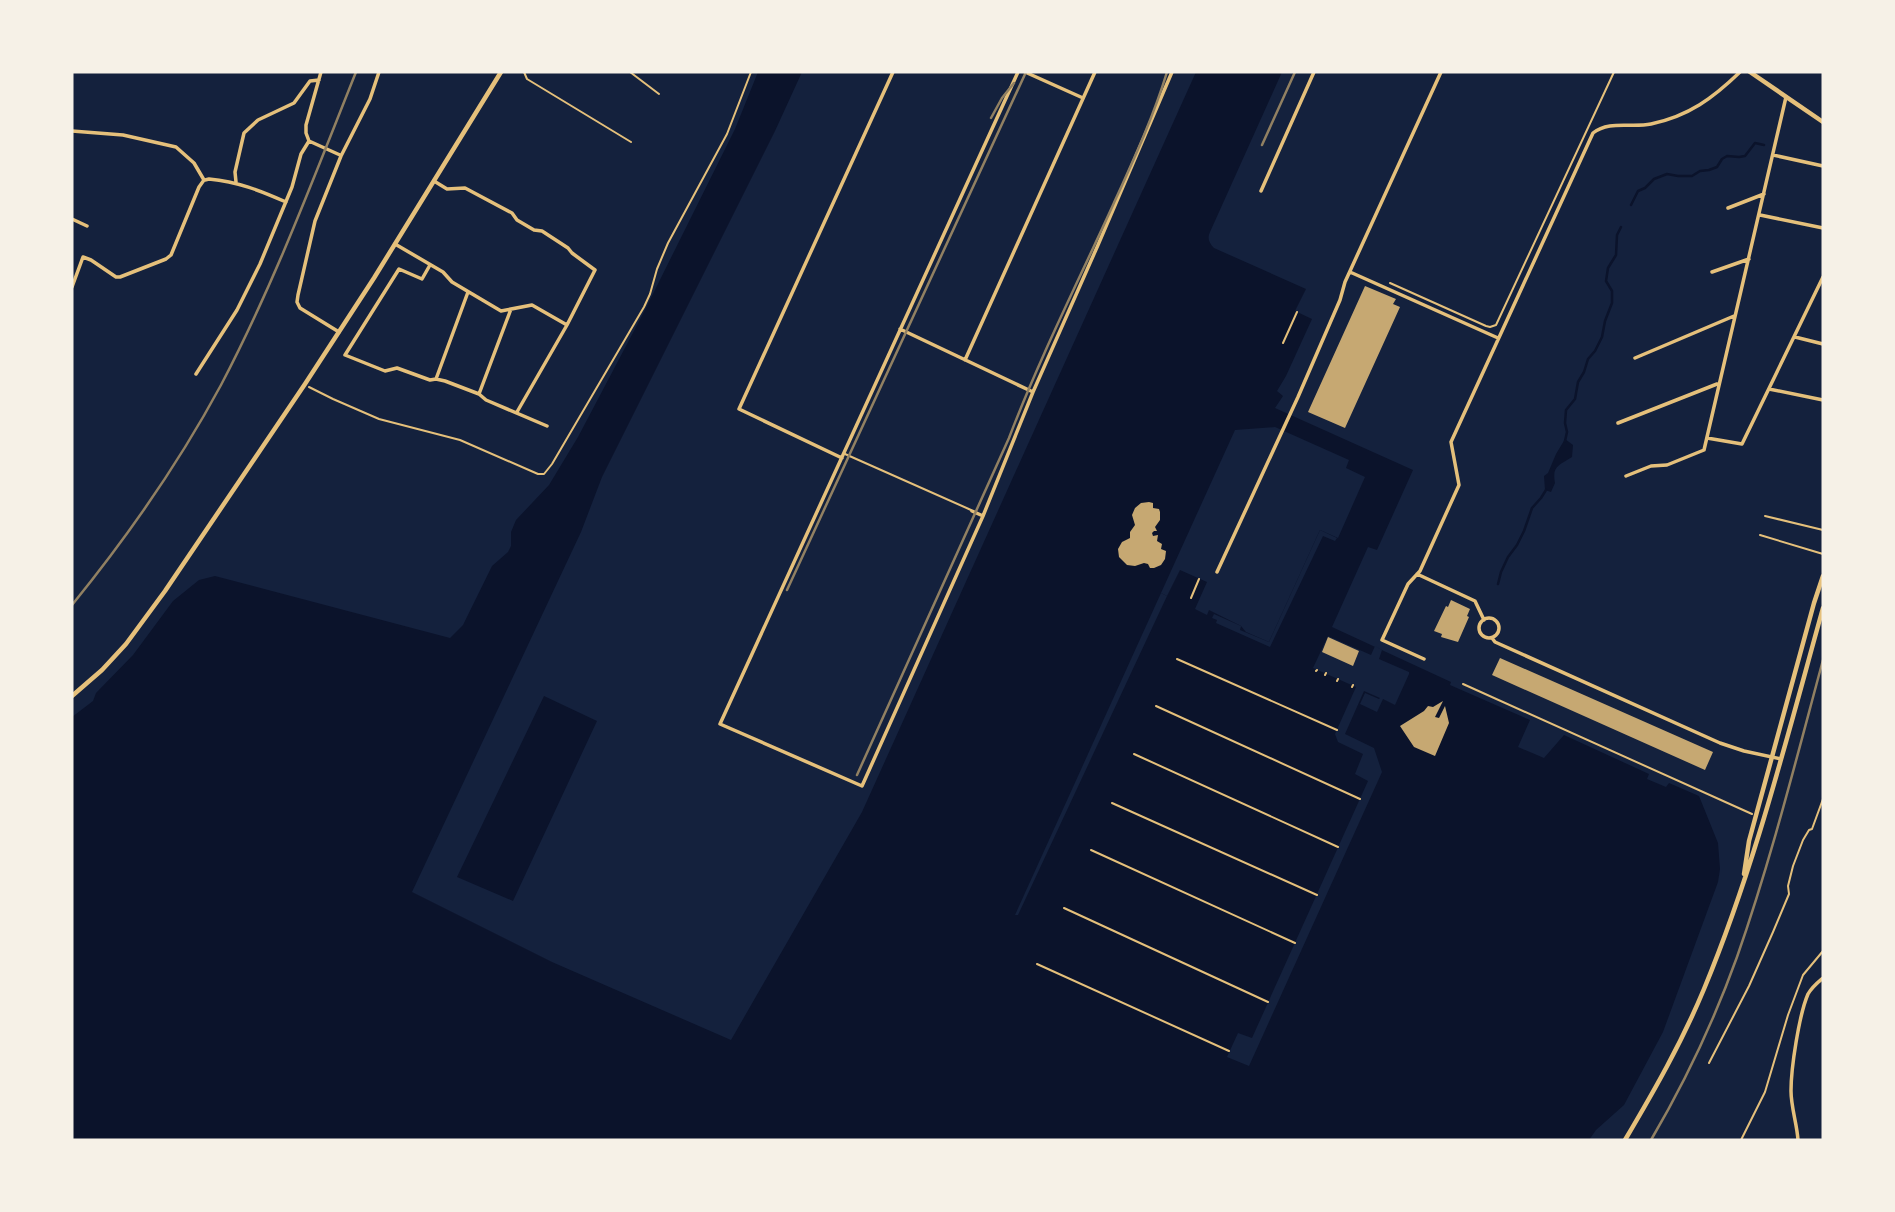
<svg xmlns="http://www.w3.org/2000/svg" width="1895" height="1212" viewBox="0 0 1895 1212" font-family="Rubik,sans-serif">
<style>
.water{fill:#0b132b;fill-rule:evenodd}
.pier{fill:#14213d}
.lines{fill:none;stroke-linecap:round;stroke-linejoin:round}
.stream{stroke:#0b132b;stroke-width:2.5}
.building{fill:#c6a872}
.path{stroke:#e5c07b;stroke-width:2}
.service{stroke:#e5c07b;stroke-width:2}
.minor{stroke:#e5c07b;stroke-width:3.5}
.tertiary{stroke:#e5c07b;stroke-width:4.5}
.rail{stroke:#918062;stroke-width:2.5}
</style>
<rect width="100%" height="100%" fill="#14213d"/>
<path class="water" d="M758,72H802L775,131L602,477L581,532L412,892L552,962L731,1040L862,812L1196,72H1282L1210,232C1207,238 1209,243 1214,248L1306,289L1295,311L1312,319L1286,376L1277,391L1283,396L1275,408L1413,470L1377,550L1368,547L1332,627L1451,682L1450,685L1530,720L1518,747L1544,758L1564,735L1649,774L1647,779L1666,787L1669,783L1699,796L1718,843L1720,869L1718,882L1663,1032L1624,1105L1596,1130L1589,1140H72V717L93,701L96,693L133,655L173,601L199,580L215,576L450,638L463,625L492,566L508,552L511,546V532L516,520L549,485L578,437L646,308L735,129ZM1275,427L1349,460L1346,468L1365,477L1338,538L1320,530L1269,642L1246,632L1241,626L1209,610L1207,615L1195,609L1207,582L1180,570L1167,596L1161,593L1235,430Z
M1565,439L1573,445L1572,457C1558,466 1552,466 1555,483L1551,492L1545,490L1544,476L1548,473L1556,454Z
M544,696L597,721L513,901L457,877Z"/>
<path class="pier" d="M1320,530L1337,538L1335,541L1323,536L1270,647L1216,623L1217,620L1212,618L1214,614L1241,626L1240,630L1269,642Z
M1161,593L1167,596L1018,915H1015Z
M1328,636L1371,655L1375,646L1382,650L1379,659L1409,672V674L1395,705L1383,699L1377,712L1360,704L1365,693L1379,699L1380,698L1364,691L1345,734L1374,748L1382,772L1249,1066L1227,1057L1238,1033L1252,1038L1368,781L1355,774L1363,754L1338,742L1335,734L1356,687L1313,668Z"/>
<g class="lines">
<path class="stream" d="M1631,205L1638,191L1645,188L1654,179L1667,174L1678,176H1692L1700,171L1709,170L1717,167L1722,159L1727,156L1739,157L1745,156L1755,143L1764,145
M1565,441L1567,432L1565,423L1566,410L1575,399L1578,382L1584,372L1588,359L1595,351L1602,337L1605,321L1612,303V291L1606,281L1608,268L1616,255L1617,235L1621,227
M1498,584L1501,572L1508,557L1517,545L1524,531L1532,508L1541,498L1546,490"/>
</g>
<path class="building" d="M1365,286L1396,299L1393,304L1400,307L1345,428L1308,412Z
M1149,502L1153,503V508L1159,509L1160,512V520L1155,527L1157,531H1154L1152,533L1153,536L1158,535L1157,541L1162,544L1161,549L1166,551L1165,559L1161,565L1154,568H1150L1148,564L1144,563L1135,566L1127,565L1119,557L1118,549L1122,542L1130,538V532L1135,525L1132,515L1135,508L1141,503Z
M1451,600L1470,609L1467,616L1469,617L1458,642L1441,637L1442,634L1434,631L1446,606L1448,607Z
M1328,637L1359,651L1353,666L1322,652Z
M1500,658L1713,752L1705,770L1492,675Z
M1443,701L1435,717L1439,718L1445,706L1449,723L1435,756L1414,747L1400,726L1424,711L1428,706L1433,707Z"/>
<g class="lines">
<path class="path" d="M1390,283L1486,326L1490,327L1496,325L1614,72
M1283,343L1297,312
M309,387L333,399L379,419L460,440L538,474H544L552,464L644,307L650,294L657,269L668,243L727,134L751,72
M1191,598L1199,579
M1177,659L1337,730
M1316,671L1317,670
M1325,675L1326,673
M1337,681L1338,679
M1463,684L1752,814
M1352,687L1353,685
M1156,706L1360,799
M1134,754L1338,847
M1112,803L1317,895
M1091,850L1295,943
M1064,908L1268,1002
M1037,964L1229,1051
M1709,1063L1749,986L1773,932L1789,894L1788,886L1793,866L1803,840L1809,830L1812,829L1823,799"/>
<path class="service" d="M524,72L527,79L631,142
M630,72L659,94
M845,454L971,510
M1765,516L1823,530
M1760,535L1823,554
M1741,1140L1765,1092L1788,1015L1803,975L1823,951"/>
<path class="minor" d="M321,72L306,125V133L309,141L340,155
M1018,72L720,724L862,786L983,516L1033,392L1098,245L1172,72
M1025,72L1083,98
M72,131L123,135L176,147L194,163L204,180
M1773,155L1823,166
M205,180L209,179C238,182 259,190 286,202
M434,181L447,189L465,188L512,213L517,220L534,230L542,231L568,248L572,253L595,270L567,325L517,412
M236,182L235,172L244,133L258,120L294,103L310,81L319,80
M1261,191L1314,72
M1728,208L1764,194
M1760,215L1823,228
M72,219L87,226
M395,244L443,272L452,282L501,311L532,305L567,325
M430,265L422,279L399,269L345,355L385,371L397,368L430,380L436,379L445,381L479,394L486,400L547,426
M1350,272L1498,338
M1712,272L1749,259
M72,287L83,257L91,260L116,277H120L166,259L171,255L199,187L204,180
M900,329L1033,392
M339,332L300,308L297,302L298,295L315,221L341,156L370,99L379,72
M1795,337L1823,344
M1635,358L1734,316
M965,360L1095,72
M196,374L237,310L260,264L292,187L301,154L309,141
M436,379L468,292
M1769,389L1823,400
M479,394L511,309
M1618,423L1717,384
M1707,438L1742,444L1823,277
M842,458L739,409L893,72
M1626,476L1651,466L1667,465L1704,450L1786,97
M972,511L983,516
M1217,572L1298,397L1340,300L1345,282L1441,72
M1417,574L1475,601L1484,620
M1479 628a10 10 0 1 1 20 0a10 10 0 1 1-20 0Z
M1492,638L1495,642L1720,743L1744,751L1781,759
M1424,659L1382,640L1408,584L1420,571L1459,485L1451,442L1593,133C1609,120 1631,128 1651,124C1689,116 1713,98 1740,72
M1798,1140C1797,1124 1791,1107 1791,1091C1791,1068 1799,1015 1808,994C1812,987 1817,983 1823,978"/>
<path class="tertiary" d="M1750,72L1823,122
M72,696L102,670L126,644L165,591L305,384L374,278L501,72
M1744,874L1749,841L1814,603L1823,576
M1625,1140C1654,1091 1682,1042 1704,989C1755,866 1787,737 1823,608"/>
<path class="rail" d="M991,118L1002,98L1014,83
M1262,145L1295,72
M787,590L1026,72
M72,605C128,536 179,463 221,385C274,284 314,177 356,72
M857,775L1009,438C1039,359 1078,282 1113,205C1133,161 1153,118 1167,72
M1651,1140C1685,1082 1714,1021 1737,957C1771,860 1796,760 1823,660"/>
</g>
<rect width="1895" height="1212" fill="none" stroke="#f6f1e7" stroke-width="147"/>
</svg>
